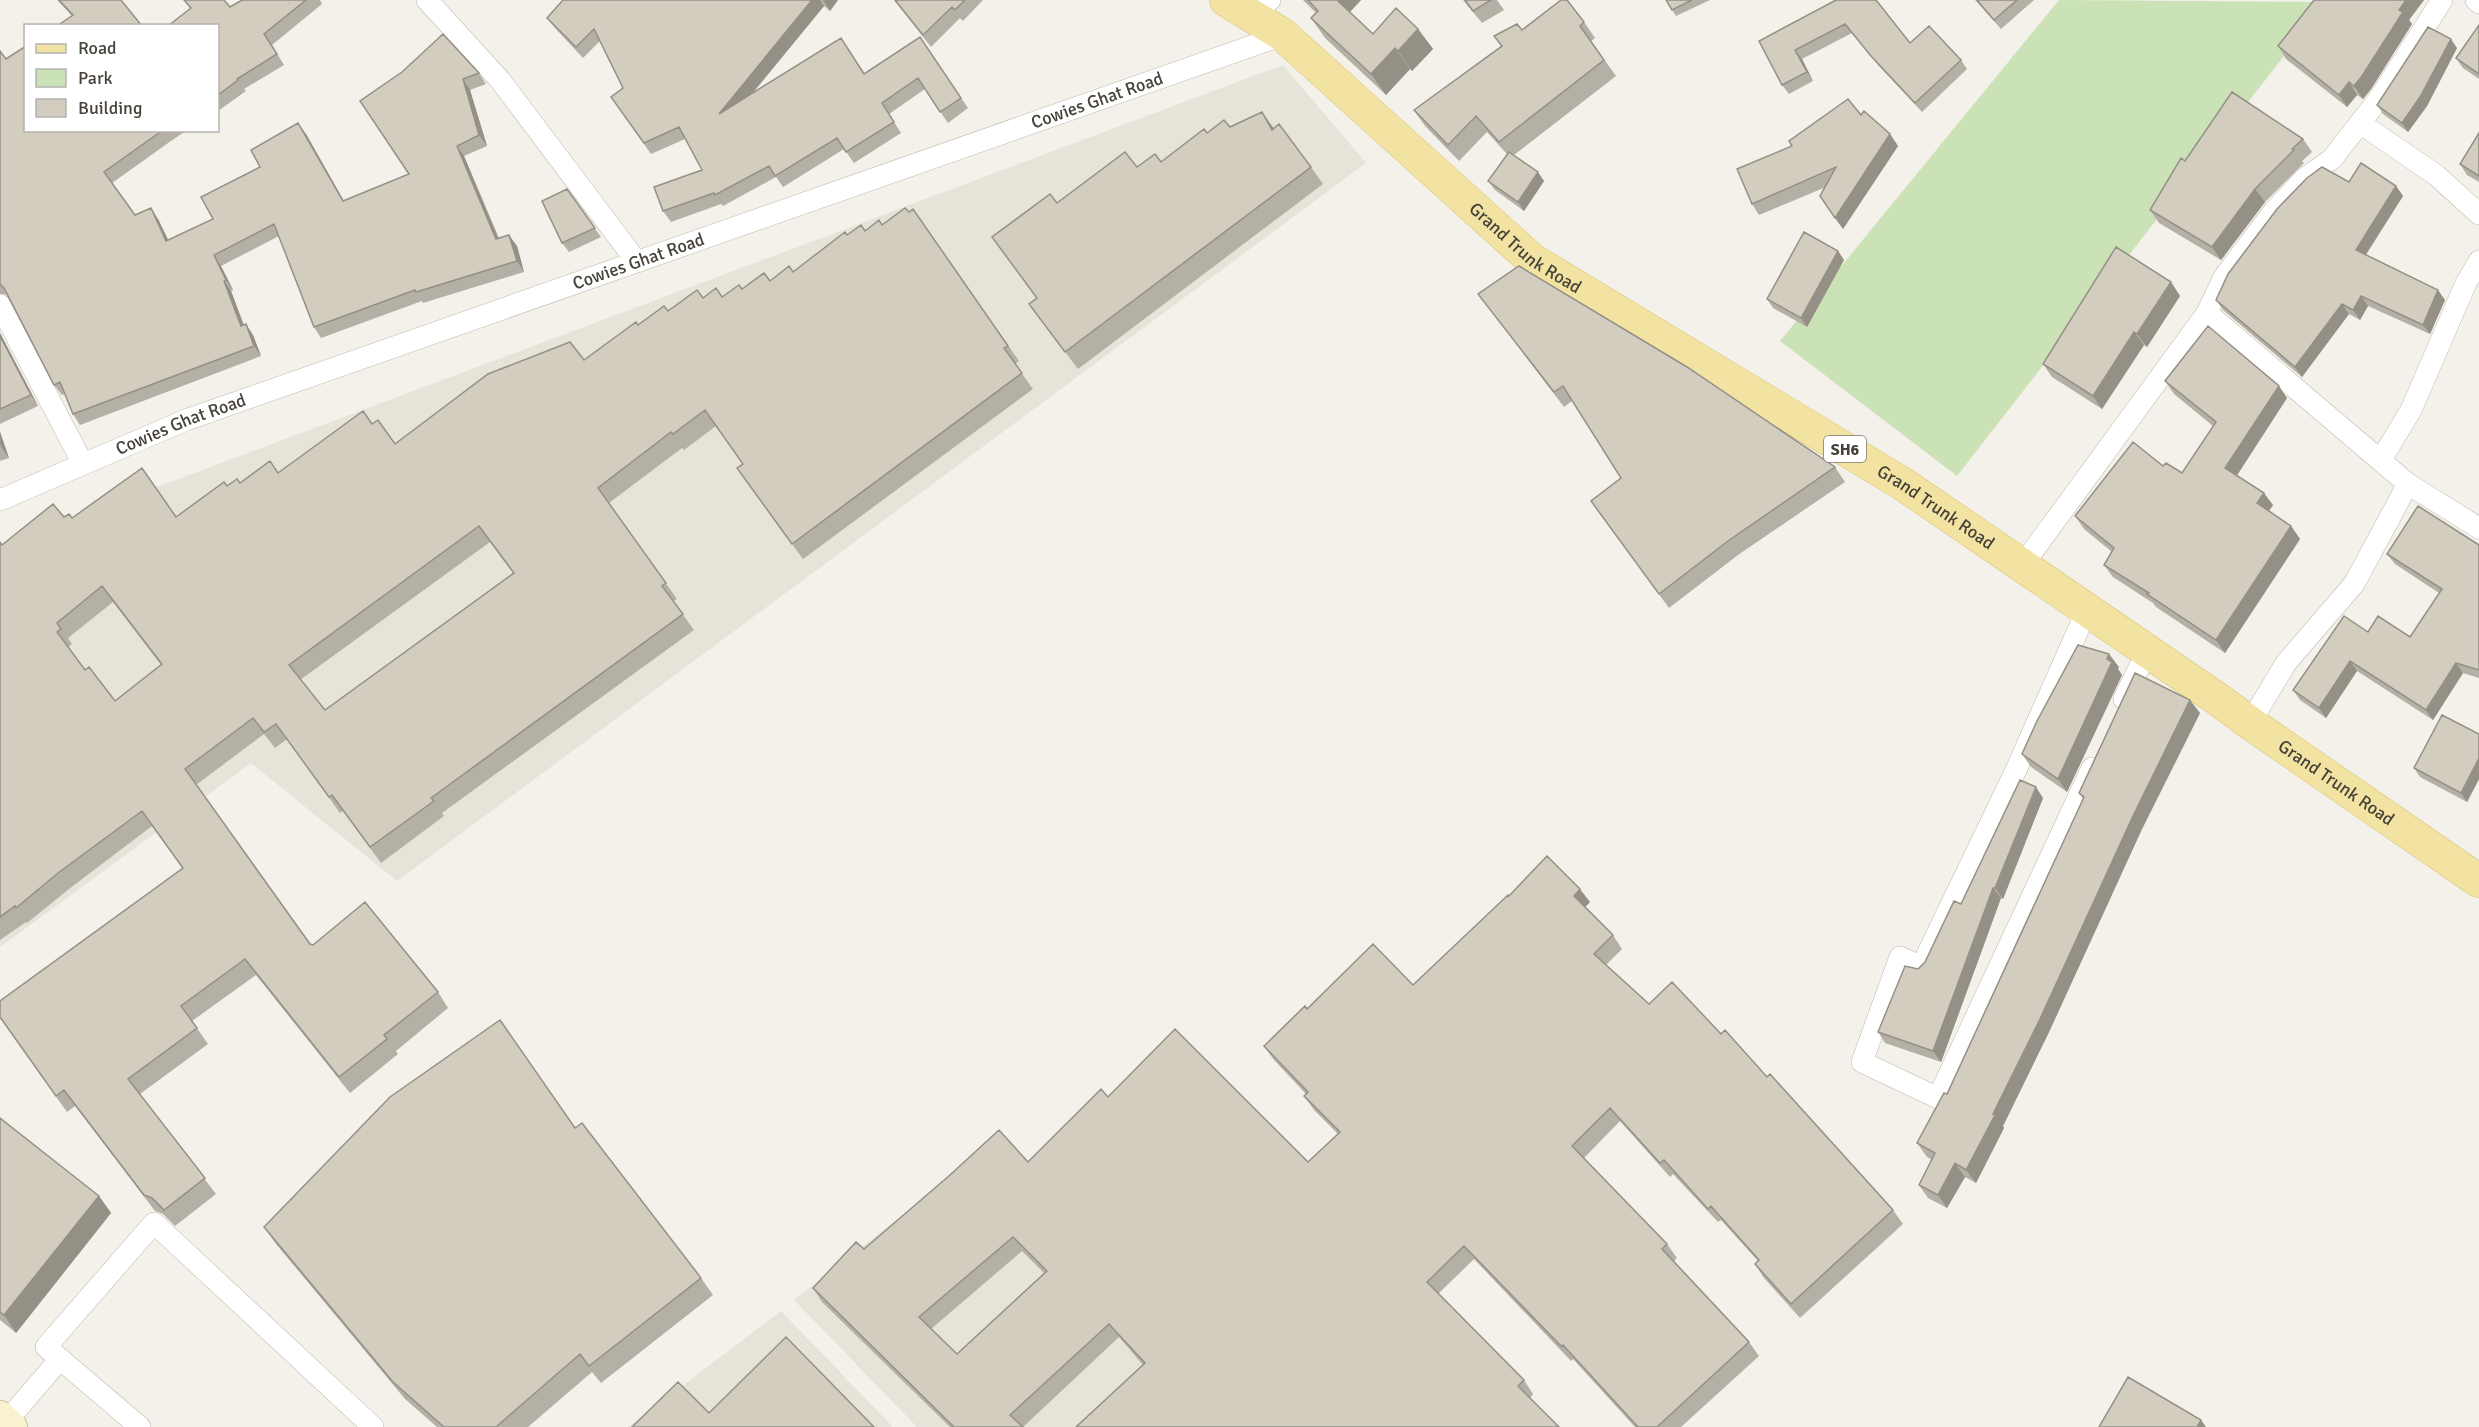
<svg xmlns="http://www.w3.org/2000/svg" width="2479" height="1427" viewBox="0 0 2479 1427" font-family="Signika,sans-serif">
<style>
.residential{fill:#e6e3d8}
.park{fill:#cbe2b7}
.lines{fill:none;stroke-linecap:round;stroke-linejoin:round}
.street-casing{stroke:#bdb9ad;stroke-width:22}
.secondary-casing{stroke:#cac39c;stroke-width:32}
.primary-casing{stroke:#d6c274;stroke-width:34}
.street{stroke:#fff;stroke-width:21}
.secondary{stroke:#f8f2ce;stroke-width:30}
.primary{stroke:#f3e3a3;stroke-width:33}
.wall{fill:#b5b0a5;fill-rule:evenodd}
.shaded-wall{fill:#949086}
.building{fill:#d3cdc0;stroke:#949086;stroke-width:1.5;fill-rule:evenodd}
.labels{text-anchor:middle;stroke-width:4.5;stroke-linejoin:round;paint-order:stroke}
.shield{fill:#fff;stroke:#7e7b74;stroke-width:1.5}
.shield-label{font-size:16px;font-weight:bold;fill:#464239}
.street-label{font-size:18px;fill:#464239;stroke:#fff}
</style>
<rect width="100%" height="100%" fill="#f3f1e9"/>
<path class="residential" d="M1283,65L1366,163L397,881L251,763L0,947V546Z
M1001,1138L1273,1427H917L794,1300Z
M781,1311L893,1427H628Z"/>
<path class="park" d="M2059,0L2326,2L1957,476L1780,341Z"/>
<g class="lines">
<defs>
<g id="street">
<path d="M427,0L500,80L637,262"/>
<path d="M2476,0L2479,3"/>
<path d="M1252,15L1270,0"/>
<path d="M2360,123L2436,175L2479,214"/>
<path d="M0,305L83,464"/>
<path d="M2207,313L2408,484L2479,528"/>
<path d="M2381,460L2411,410L2466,283L2479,261"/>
<path id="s1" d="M0,500L186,420L1283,35"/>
<path d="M2022,566L2207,313L2224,277L2274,211L2305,178L2332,159L2381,96L2442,0"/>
<path d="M2087,610L2016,770L1921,967L1900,957L1862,1062L1938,1098L2092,768"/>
<path d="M2124,699L2147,651"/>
<path d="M2250,723L2286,663L2354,584L2408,484"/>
<path d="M6,1422L60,1359"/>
<path d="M140,1427L46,1347L154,1223L373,1427"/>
</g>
<path id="secondary" d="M0,1416L12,1427"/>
<g id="primary">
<path id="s2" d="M1226,0L1283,35L1532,260L1903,484L2219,700L2250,723L2479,881"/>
</g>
</defs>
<use href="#street" class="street-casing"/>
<use href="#secondary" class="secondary-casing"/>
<use href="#primary" class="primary-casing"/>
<use href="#street" class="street"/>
<use href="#secondary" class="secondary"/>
<use href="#primary" class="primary"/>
</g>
<path class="wall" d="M57,0H121L72,16Z
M184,0L230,7L242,0H320L322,4L272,45L284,65L244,89L246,91L218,111V26L190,8Z
M563,0H838L830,11L824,6L753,93L841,38L865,74L920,37L968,108L948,123L925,89L889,114L901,133L854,163L844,149L783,187L776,177L723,206L721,204L671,222L663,211L702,170L685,139L651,154L611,97L623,88L600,41L583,58L555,28L547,18Z
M894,0H983L963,21L960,18L931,47Z
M1303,0H1361L1350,12L1373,34L1418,29L1433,49L1412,71L1410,69L1386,95L1325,38L1311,18L1316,13Z
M1463,0H1497L1504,10L1482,23Z
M1666,0H1710L1676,16Z
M1836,0L1910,43L1961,60L1967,69L1922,112L1878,65L1852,33L1802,59L1813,81L1789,94L1782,85L1759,41Z
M1975,0H2034L2001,29Z
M2314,0H2424L2409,20L2412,24L2371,89L2363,99L2357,95L2347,107L2286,59L2278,46Z
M1584,22L1595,38L1591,41L1616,76L1514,155L1544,181L1524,211L1495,190L1488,181L1507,154L1487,132L1459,161L1425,126L1414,110L1501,46L1494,36L1522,30Z
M2479,25V79L2463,68L2456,58Z
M2457,48L2427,106L2408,132L2383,114L2377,105Z
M0,51L26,130H187L171,141L112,183L135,215L158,219L168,240L213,219L260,167L306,134L344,201L409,174L360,101L479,73L486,84L470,90L487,146L464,156L499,238L517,246L524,272L423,303L422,301L321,338L314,327L279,236L221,266L233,290L231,291L244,325L253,335L261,356L80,425L73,414L65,394L62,395L54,385L6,294H0Z
M1262,112L1274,129L1311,167L1323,184L1078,369L1029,304L1037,298L992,237L1137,167L1161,162L1207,133L1230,127Z
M1861,115L1890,134L1898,146L1843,229L1826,187L1759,215L1752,204L1792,146Z
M2479,133V182L2467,175L2460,164Z
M2303,139L2312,152L2302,161L2304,163L2265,202L2221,260L2159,223L2150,210L2185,161Z
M2349,182L2396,186L2403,196L2366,255L2445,300L2430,334L2368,306L2360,320L2349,314L2302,377L2223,310L2216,300Z
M567,189L601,237L569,252L562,243Z
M913,209L1019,361L1015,364L1033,389L803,559L737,468L743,464L716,426L684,450L682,448L609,503L677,599L673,601L694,630L442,813L444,816L381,863L343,811L340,813L287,739L275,748L264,734L196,785L310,944L438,992L448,1008L396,1051L398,1054L350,1093L256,975L192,1021L208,1044L140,1094L216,1194L175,1226L163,1214L155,1211L75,1106L67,1112L0,1018L183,869L152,826L69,889L27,923L26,922L0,940V542L2,545L64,517H176L227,486L278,473L372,424L395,444L584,360L638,325L668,311L703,298L722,297L793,272L847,235L865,231L882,225L909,212ZM490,542L513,573L325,710L300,680ZM113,602L161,665L115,701L85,670L68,647L72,644L68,638Z
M1838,251L1844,260L1807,327L1773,308L1767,299Z
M2171,282L2180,296L2147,347L2144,345L2102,409L2052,377L2043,364Z
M1478,294L1835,467L1845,482L1738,555L1669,608L1601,515L1621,478L1572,401L1564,407Z
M0,333L38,406L0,424Z
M2165,381L2287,398L2237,475L2273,505L2269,511L2291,526L2300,539L2225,653L2156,607L2153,603L2113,577L2104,565L2112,552L2084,529L2075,516L2163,466L2182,473L2213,426L2174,394Z
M0,432L9,458L0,461Z
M2479,545V678L2463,673L2433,720L2357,671L2326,718L2300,700L2293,690L2368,632L2410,637L2439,593L2395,564L2387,554Z
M2119,667L2118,669L2122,675L2067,792L2031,767L2022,754Z
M2200,713L2142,829L2049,1032L2003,1126L2004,1128L1976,1183L1965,1177L1947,1208L1928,1198L1919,1185L1932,1160L1927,1157L1917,1143L1947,1094L2083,799L2079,793Z
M2479,734V779L2467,802L2420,777L2414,768Z
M2043,798L2003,899L2001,898L1941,1062L1885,1043L1878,1032L1925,962L1961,904Z
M1509,896L1590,902L1585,907L1613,935L1622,949L1606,965L1649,1004L1721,1034L1767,1077L1893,1210L1903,1224L1800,1318L1764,1278L1755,1264L1758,1261L1721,1220L1718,1222L1673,1174L1670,1177L1620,1121L1584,1158L1667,1244L1677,1258L1674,1261L1749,1342L1759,1356L1681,1427H1635L1573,1359L1571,1361L1474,1259L1438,1294L1524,1380L1533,1394L1530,1398L1143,1365L1119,1337L1023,1427H950L822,1302L813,1288L864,1249L1028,1162L1108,1097L1308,1162L1338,1134L1314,1110L1304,1096L1306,1094L1274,1060L1264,1046L1307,1009L1413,985ZM1022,1251L1044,1273L957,1354L931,1329Z
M0,1118L99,1196L111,1213L16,1333L0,1320Z
M575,1128L701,1278L713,1295L601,1383L592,1372L528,1427H437L405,1399L276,1244L264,1227Z"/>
<path class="shaded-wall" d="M812,0H820L824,6L726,125L719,114Z
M823,0H838L830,11Z
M1335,0H1361L1346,16Z
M2406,0H2424L2409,20L2412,24L2371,89L2363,99L2354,86L2399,10Z
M1418,29L1433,49L1412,71L1398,51Z
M2451,39L2457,48L2427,106L2408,132L2402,123Z
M1395,48L1410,69L1386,95L1371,74Z
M1795,50L1802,59L1813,81L1807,72Z
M463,79L470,90L487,146L479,135Z
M2349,82L2357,95L2347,107L2339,95Z
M1262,112L1274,129L1272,130Z
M298,123L306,134L350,212L343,201Z
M1890,134L1898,146L1843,229L1835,218Z
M457,146L464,156L503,250L496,239Z
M1538,172L1544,181L1524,211L1518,202Z
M2396,186L2403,196L2362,260L2356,250Z
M2255,189L2265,202L2221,260L2212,247Z
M151,208L158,219L174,252L166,241Z
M509,235L517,246L524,272L517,261Z
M1838,251L1844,260L1807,327L1801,318Z
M214,255L221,266L233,290L226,280Z
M224,281L231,291L248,337L241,326Z
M2171,282L2180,296L2147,347L2137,334Z
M2438,290L2445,300L2430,334L2423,325Z
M2361,296L2368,306L2360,320L2353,310Z
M2342,304L2349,314L2302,377L2295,367Z
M246,324L253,335L261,356L254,346Z
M2134,332L2144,345L2102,409L2093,396Z
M0,333L38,406L31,395L0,336Z
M2279,386L2287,398L2234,480L2225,468Z
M0,432L9,458L1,447L0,443Z
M2264,493L2273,505L2266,515L2257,503Z
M2291,526L2300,539L2225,653L2216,640Z
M2109,654L2119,667L2118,669L2122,675L2067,792L2058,779Z
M2350,661L2357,671L2326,718L2319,708Z
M2456,663L2463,673L2433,720L2426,710Z
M2190,700L2200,713L2142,829L2049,1032L2003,1126L2004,1128L1976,1183L1966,1170L2133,816Z
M2479,758V779L2467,802L2461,793Z
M2036,787L2043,798L2003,899L1995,888Z
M1993,888L2001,898L1941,1062L1933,1051Z
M1580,889L1590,902L1583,909L1574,896Z
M1955,1163L1965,1177L1947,1208L1938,1195Z
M99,1196L111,1213L16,1333L4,1315Z
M2201,1420L2206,1427H2197Z"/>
<path class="building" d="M59,0H121L142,26H57L73,15Z
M184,0H224L230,7L242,0H306L264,34L277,54L237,79L238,80L218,95V26H168L191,8Z
M563,0H812L719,114L841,38L864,74L920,37L961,98L940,112L918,78L882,103L894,122L846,152L837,138L775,176L769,166L715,195L714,193L663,211L654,187L702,170L679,127L644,143L611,97L623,88L594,29L576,47L547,18Z
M895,0H965L955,10L952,7L923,35Z
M1308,0H1337L1373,34L1396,8L1418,29L1398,51L1395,48L1371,74L1311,18L1318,11Z
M1465,0H1491L1473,11Z
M1561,0H1567L1584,22L1580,26L1604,60L1499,142L1476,116L1448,145L1414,110L1502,46L1494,36L1517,24L1522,30Z
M1666,0H1692L1672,10Z
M1836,0H1876L1910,43L1929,26L1961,60L1915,103L1871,56L1845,24L1795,50L1807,72L1782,85L1759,41Z
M1977,0H2017L1994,20Z
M2314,0H2406L2399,10L2403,12L2362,76L2354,86L2349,82L2339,95L2278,46Z
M2479,25V74L2456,58Z
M2428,27L2451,39L2420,97L2402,123L2377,105Z
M443,34L479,73L463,79L479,135L457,146L496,239L509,235L517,261L416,292L415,290L314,327L274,224L214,255L226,280L224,281L241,326L246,324L254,346L73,414L60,382L54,385L4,288L0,284V51L6,59L26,46V130H163L104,172L135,215L151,208L166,241L213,219L201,197L260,167L251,150L298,123L343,201L409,174L360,101L402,72Z
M2232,92L2303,139L2292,149L2294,150L2255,189L2212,247L2150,210L2181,158L2185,161Z
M1848,99L1861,115L1864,111L1890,134L1835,218L1820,196L1836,167L1752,204L1737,169L1792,146L1789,141Z
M1262,112L1272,130L1279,124L1311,167L1065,352L1029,304L1037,298L992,237L1050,194L1057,203L1125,152L1137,167L1155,154L1161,162L1204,129L1207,133L1224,120L1230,127Z
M2479,133V176L2460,164Z
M1509,152L1538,172L1518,202L1488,181Z
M2361,163L2396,186L2356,250L2438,290L2423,325L2361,296L2353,310L2342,304L2295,367L2216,300L2228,274L2277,209L2307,178L2322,167L2349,182Z
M567,189L595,228L562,243L542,201Z
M905,208L909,212L913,209L1008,346L1004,348L1022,373L792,544L737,468L743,464L705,410L673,434L671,432L598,488L666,583L662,586L683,614L431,798L434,801L370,847L332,795L329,797L276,724L264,732L253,718L185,769L310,944L313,945L365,902L438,992L384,1035L387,1039L339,1077L245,959L181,1006L197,1028L128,1079L205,1178L164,1210L152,1198L144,1195L64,1090L56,1096L0,1017V1001L183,868L142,811L58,873L16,908L15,906L0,917V542L2,545L53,504L64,517L69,514L72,518L142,468L176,517L224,482L227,486L237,479L240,483L270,461L278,473L363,411L372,424L378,420L395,444L488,374L570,342L584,360L636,322L638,325L664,306L668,311L697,290L703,298L716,288L722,297L739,285L742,289L764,273L770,281L789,266L793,272L845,232L847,235L861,225L865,231L879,220L882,225ZM479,526L514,573L325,710L289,665ZM102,586L162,664L115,701L89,667L85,670L57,632L61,629L57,623Z
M1804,232L1838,251L1801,318L1767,299Z
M2116,247L2171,282L2137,334L2134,332L2093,396L2043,364Z
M1519,266L1687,367L1835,467L1728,541L1659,594L1591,501L1621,478L1563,386L1554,392L1478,294Z
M2208,326L2279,386L2225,468L2264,493L2257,503L2291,526L2216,640L2147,594L2149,593L2104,565L2114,548L2075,516L2133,442L2163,466L2166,463L2182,473L2216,422L2165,381Z
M0,336L31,395L0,409Z
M2418,506L2479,545V670L2456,663L2426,710L2350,661L2319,708L2293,690L2344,616L2368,632L2378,616L2410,637L2442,589L2387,554Z
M2078,645L2109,654L2107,659L2112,662L2058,779L2022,754L2037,721Z
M2135,673L2190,700L2133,816L2040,1019L1993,1114L1995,1115L1966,1170L1955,1163L1938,1195L1919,1185L1935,1153L1917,1143L1944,1093L1947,1094L2084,797L2079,793Z
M2442,715L2479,734V758L2461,793L2414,768Z
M2020,780L2036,787L1995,888H1993L1933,1051L1878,1032L1905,966L1918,969L1925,962L1954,901L1961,904Z
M1547,856L1580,889L1574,896L1613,935L1594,954L1649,1004L1672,982L1721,1034L1725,1030L1767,1077L1770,1074L1893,1210L1791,1304L1755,1264L1759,1260L1711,1206L1708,1209L1664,1160L1660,1163L1610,1108L1572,1146L1667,1244L1662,1249L1749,1342L1657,1427H1638L1563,1345L1562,1347L1464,1246L1427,1282L1524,1380L1518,1386L1559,1427H1076L1145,1363L1109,1324L1010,1415L1023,1427H952L953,1426L813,1288L856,1242L864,1249L950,1175L999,1130L1028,1162L1101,1089L1108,1097L1175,1029L1308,1162L1340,1132L1304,1096L1308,1092L1264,1046L1305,1006L1307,1009L1373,944L1413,985L1508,895L1509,896ZM1013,1237L1047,1271L957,1354L919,1317Z
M500,1020L575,1128L582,1123L701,1278L589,1366L580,1354L496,1427H444L393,1382L264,1227L390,1097Z
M0,1118L99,1196L4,1315L0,1312Z
M786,1337L874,1427H632L678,1382L709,1413Z
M2128,1377L2201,1420L2197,1427H2099Z"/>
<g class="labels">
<rect class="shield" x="1824" y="436" width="42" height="26" rx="4.5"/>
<g class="shield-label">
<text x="1845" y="455">SH6</text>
</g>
<g class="street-label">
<text dy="6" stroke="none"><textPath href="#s1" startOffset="1168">Cowies Ghat Road</textPath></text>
<text dy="6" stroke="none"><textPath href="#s2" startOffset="390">Grand Trunk Road</textPath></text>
<text dy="6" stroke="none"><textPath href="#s1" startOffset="682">Cowies Ghat Road</textPath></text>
<text dy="6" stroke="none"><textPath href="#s1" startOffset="196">Cowies Ghat Road</textPath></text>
<text dy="6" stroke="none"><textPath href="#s2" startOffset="876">Grand Trunk Road</textPath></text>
<text dy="6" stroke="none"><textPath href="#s2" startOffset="1362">Grand Trunk Road</textPath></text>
</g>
</g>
<rect x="24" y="24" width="195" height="108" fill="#ffffff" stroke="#b5b3b0" stroke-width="1.5"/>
<rect x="36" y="44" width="30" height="9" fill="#f3e3a3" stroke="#b5b3b0" stroke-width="1.5"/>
<text x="78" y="54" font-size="18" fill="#464239">Road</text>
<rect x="36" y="69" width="30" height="18" fill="#cbe2b7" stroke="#b5b3b0" stroke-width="1.5"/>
<text x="78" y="84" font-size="18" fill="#464239">Park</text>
<rect x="36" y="99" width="30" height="18" fill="#d3cdc0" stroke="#b5b3b0" stroke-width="1.5"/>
<text x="78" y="114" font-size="18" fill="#464239">Building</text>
</svg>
